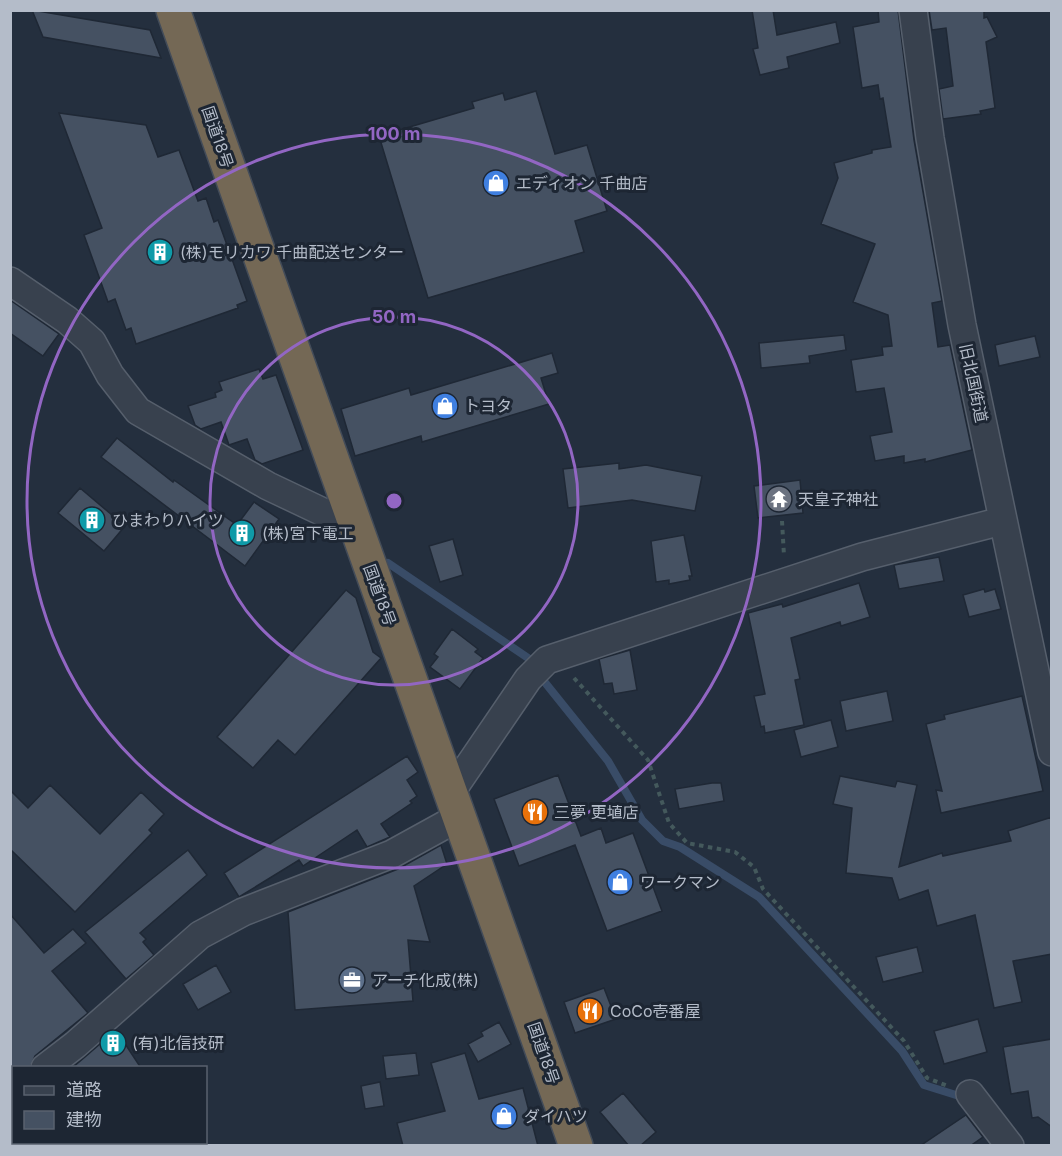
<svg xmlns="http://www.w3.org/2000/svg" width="1062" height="1156" viewBox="0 0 1062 1156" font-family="Inter,'Noto Sans JP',sans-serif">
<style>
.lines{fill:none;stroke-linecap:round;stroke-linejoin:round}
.stream{stroke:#394c67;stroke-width:8}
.building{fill:#455162;stroke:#1f2835;stroke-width:1.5}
.minor-casing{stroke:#565f6c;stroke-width:30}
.highway-casing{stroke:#434c59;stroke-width:36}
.path{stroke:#44595c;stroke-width:4;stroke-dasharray:4.5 4.5;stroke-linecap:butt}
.minor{stroke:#38414e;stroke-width:27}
.highway{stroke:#746855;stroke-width:33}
.ring{fill:none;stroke:#9266c3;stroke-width:3}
.labels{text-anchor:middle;stroke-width:6;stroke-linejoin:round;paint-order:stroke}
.street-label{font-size:16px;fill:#b4bcc9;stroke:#1d2633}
.poi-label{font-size:16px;fill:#b4bcc9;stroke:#1d2633;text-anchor:start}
.centre{fill:#9266c3;stroke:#1d2633;stroke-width:3}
.ring-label{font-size:18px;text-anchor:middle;font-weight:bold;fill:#9266c3;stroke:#1d2633;stroke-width:6;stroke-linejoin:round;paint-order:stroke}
</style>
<rect width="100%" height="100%" fill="#242f3e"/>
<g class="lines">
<path class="stream" d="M388,563L531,660
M543,680L608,761L642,820L663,841L680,847L759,897L902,1051L924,1085L956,1095"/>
</g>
<path class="building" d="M32,10L150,30L161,58L43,37Z
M752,10H773L777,35L836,22L840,43L787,57L789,68L760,75L753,49L758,48Z
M878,10H898L914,140L942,301L932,303L938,347L950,345L972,450L925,462V459L904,463V456L875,461L870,436L892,432L884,388L856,392L851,360L883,355L882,347L892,346L888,315L853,302L875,244L821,224L838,178L834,163L872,153V150L891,147L883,98L880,99L878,85L862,88L853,27L879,22Z
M929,10H984V18L987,17L997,37L986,42L995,108L980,111L981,114L943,119L939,89L953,86L946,28L932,30Z
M536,91L555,154L587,145L607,211L575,221L584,252L428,298L379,136L474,108L472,102L503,93L505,100Z
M59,113L146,125L158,157L179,150L198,201L206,198L214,222L218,220L247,301L237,305L238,308L136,344L131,328L126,330L115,299L108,302L84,235L102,228Z
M10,300L59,334L43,356L10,333Z
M844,335L846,350L809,356L810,363L761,368L759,343Z
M1035,336L1040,357L999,366L995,345Z
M552,353L558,373L541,378L549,404L422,442L421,436L355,456L341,409L409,388L411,395Z
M259,369L263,379L276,375L303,450L262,464L255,460L247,439L229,445L221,422L201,429L195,425L188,406L216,397L215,393L222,390L219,382Z
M117,438L173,482L174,480L237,525L254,502L279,519L245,566L101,457Z
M619,463V469L646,465L702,476L695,511L632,500L568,508L563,469Z
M800,480L803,513L758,518L754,486Z
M80,488L125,526L104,551L58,513Z
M684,535L692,576H689L690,580L669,584V580L656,582L651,541Z
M453,539L463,575L440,582L429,546Z
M939,557L944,581L899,589L894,565Z
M859,583L870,617L841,626L840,622L791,638L800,679L795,680L804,725L765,733L764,726L761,727L754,696L765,694L748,613L782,604L783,607Z
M984,589L985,592L995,589L1001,609L969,617L963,595Z
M346,590L356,598L373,652L381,658L295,755L278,740L253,768L217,737Z
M452,629L478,649L475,652L483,658L460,689L430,667L438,657L434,654Z
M630,650L637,690L614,694L612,683L604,684L599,659Z
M887,691L893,721L846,731L840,701Z
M1022,696L1043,791L941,813L936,790L942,791L926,724L945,719L944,715Z
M831,720L838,747L801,757L794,730Z
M407,756L418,772L407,780L417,796L410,801L412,803L381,824L390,837L367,847L357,830L303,866L299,860L239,897L224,873Z
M558,775L581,836L601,828L606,843L633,833L662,911L607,931L575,845L519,866L494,799Z
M840,776L895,787L897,781L917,785L899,867L942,853L943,856L1011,841L1008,831L1052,817V954L1013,961L1022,1002L994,1008L975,915L937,926L928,890L899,900L892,878L846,873L852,808L833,804Z
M712,783H721L724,801L679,809L675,789Z
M50,785L100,834L141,792L164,814L149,830L152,833L75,912L10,849V790L28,808Z
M441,845L447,864L414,886L430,942L408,940L413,1001L295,1010L288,912L398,869Z
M188,850L207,875L140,933L146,939L143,942L154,955L126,979L85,932Z
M10,914L44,953L73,929L86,943L52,971L88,1013L35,1056L30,1068H10Z
M917,947L923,972L883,982L876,957Z
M216,965L231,992L198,1010L183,984Z
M604,988L616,1019L575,1033L564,1002Z
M978,1019L987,1052L944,1064L934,1031Z
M499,1022L511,1044L478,1062L468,1044L483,1036L481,1032Z
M116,1030L141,1068H72L85,1057Z
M1052,1039V1127L1038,1117L1032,1118L1028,1091L1011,1094L1003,1047Z
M416,1053L419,1075L386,1079L383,1056Z
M465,1053L479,1099L523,1088L538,1146H403L397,1123L445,1111L431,1063Z
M380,1082L384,1106L365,1109L361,1086Z
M623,1093L656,1132L640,1146H629L600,1112Z
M966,1115L983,1137L970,1146H920Z"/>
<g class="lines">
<defs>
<path id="minor" d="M913,10L930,138L962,325L1052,752
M10,281L67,320L92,342L110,375L138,411L268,486L327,514L348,509
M453,789L528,679L547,660L862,557L1002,521
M45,1068L75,1045L200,935L243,912L392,854L461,816
M10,1092L14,1090
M970,1094L1010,1146
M10,1144L12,1146"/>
<path id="highway" d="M173,10C306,389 444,766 576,1146"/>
</defs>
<use href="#minor" class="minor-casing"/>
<use href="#highway" class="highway-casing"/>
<path class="path" d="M782,521L784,556
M574,678L648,760L669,823L687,843L735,852L754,867L763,889L904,1041L927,1078L948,1086"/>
<use href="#minor" class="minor"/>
<use href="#highway" class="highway"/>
</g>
<g class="ring">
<circle cx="394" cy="501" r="184"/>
<circle cx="394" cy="501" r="367"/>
</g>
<defs>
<symbol id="shop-disc" viewBox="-11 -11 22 22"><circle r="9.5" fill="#3f7fe0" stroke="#1d2633"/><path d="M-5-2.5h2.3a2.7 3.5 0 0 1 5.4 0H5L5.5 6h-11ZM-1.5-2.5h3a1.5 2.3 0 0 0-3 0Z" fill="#fff"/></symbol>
<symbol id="building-disc" viewBox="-11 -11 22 22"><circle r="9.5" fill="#0f9aa8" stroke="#1d2633"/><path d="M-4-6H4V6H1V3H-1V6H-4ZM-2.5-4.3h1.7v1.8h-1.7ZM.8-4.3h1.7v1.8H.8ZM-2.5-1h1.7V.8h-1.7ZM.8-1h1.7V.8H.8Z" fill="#fff"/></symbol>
<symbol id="temple-disc" viewBox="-11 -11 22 22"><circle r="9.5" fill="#6b7280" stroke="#1d2633"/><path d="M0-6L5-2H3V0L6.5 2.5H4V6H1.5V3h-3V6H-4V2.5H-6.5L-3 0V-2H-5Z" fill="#fff"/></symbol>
<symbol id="restaurant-disc" viewBox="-11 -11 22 22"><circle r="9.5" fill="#e8710a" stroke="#1d2633"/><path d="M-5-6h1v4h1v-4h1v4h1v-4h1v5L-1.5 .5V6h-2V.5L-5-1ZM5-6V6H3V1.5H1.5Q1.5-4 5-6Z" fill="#fff"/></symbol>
<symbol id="office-disc" viewBox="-11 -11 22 22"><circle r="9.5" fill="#5c6f8a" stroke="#1d2633"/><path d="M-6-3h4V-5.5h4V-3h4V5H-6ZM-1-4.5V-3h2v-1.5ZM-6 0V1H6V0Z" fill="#fff"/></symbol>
</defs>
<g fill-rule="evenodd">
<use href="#shop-disc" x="481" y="168" width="30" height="30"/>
<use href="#building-disc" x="145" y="237" width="30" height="30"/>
<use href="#shop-disc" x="430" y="391" width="30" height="30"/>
<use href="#temple-disc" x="764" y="484" width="30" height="30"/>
<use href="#building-disc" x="77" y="505" width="30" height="30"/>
<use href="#building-disc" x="227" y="518" width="30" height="30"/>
<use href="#restaurant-disc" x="520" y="797" width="30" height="30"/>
<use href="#shop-disc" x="605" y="867" width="30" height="30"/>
<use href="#office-disc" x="337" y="965" width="30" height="30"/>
<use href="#restaurant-disc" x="575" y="996" width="30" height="30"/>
<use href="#building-disc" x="98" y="1028" width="30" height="30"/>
<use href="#shop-disc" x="489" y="1101" width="30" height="30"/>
</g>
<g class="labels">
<g class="street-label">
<text transform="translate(218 137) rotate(71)" y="6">国道18号</text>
<text transform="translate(974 383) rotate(78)" y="6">旧北国街道</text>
<text transform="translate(380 595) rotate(70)" y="6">国道18号</text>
<text transform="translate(544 1053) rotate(71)" y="6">国道18号</text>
</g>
<g class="poi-label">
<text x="516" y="189">エディオン 千曲店</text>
<text x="180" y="258">(株)モリカワ 千曲配送センター</text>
<text x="464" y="412">トヨタ</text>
<text x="798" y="505">天皇子神社</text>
<text x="112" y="526">ひまわりハイツ</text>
<text x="262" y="539">(株)宮下電工</text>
<text x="554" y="818">三夢 更埴店</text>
<text x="640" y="888">ワークマン</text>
<text x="372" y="986">アーチ化成(株)</text>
<text x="610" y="1017">CoCo壱番屋</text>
<text x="132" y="1049">(有)北信技研</text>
<text x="524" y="1122">ダイハツ</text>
</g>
</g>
<circle cx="394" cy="501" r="9" class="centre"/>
<g class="ring-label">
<text x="394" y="140">100 m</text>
<text x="394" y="323">50 m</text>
</g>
<rect width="1062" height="1156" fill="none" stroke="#b4bcc9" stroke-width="24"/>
<rect x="12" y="1066" width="195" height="78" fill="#1d2633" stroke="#59626f" stroke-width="1.5"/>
<rect x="24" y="1086" width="30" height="9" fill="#38414e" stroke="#59626f" stroke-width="1.5"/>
<text x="66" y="1096" font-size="18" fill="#b4bcc9">道路</text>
<rect x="24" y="1111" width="30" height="18" fill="#455162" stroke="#59626f" stroke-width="1.5"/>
<text x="66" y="1126" font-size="18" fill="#b4bcc9">建物</text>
</svg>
